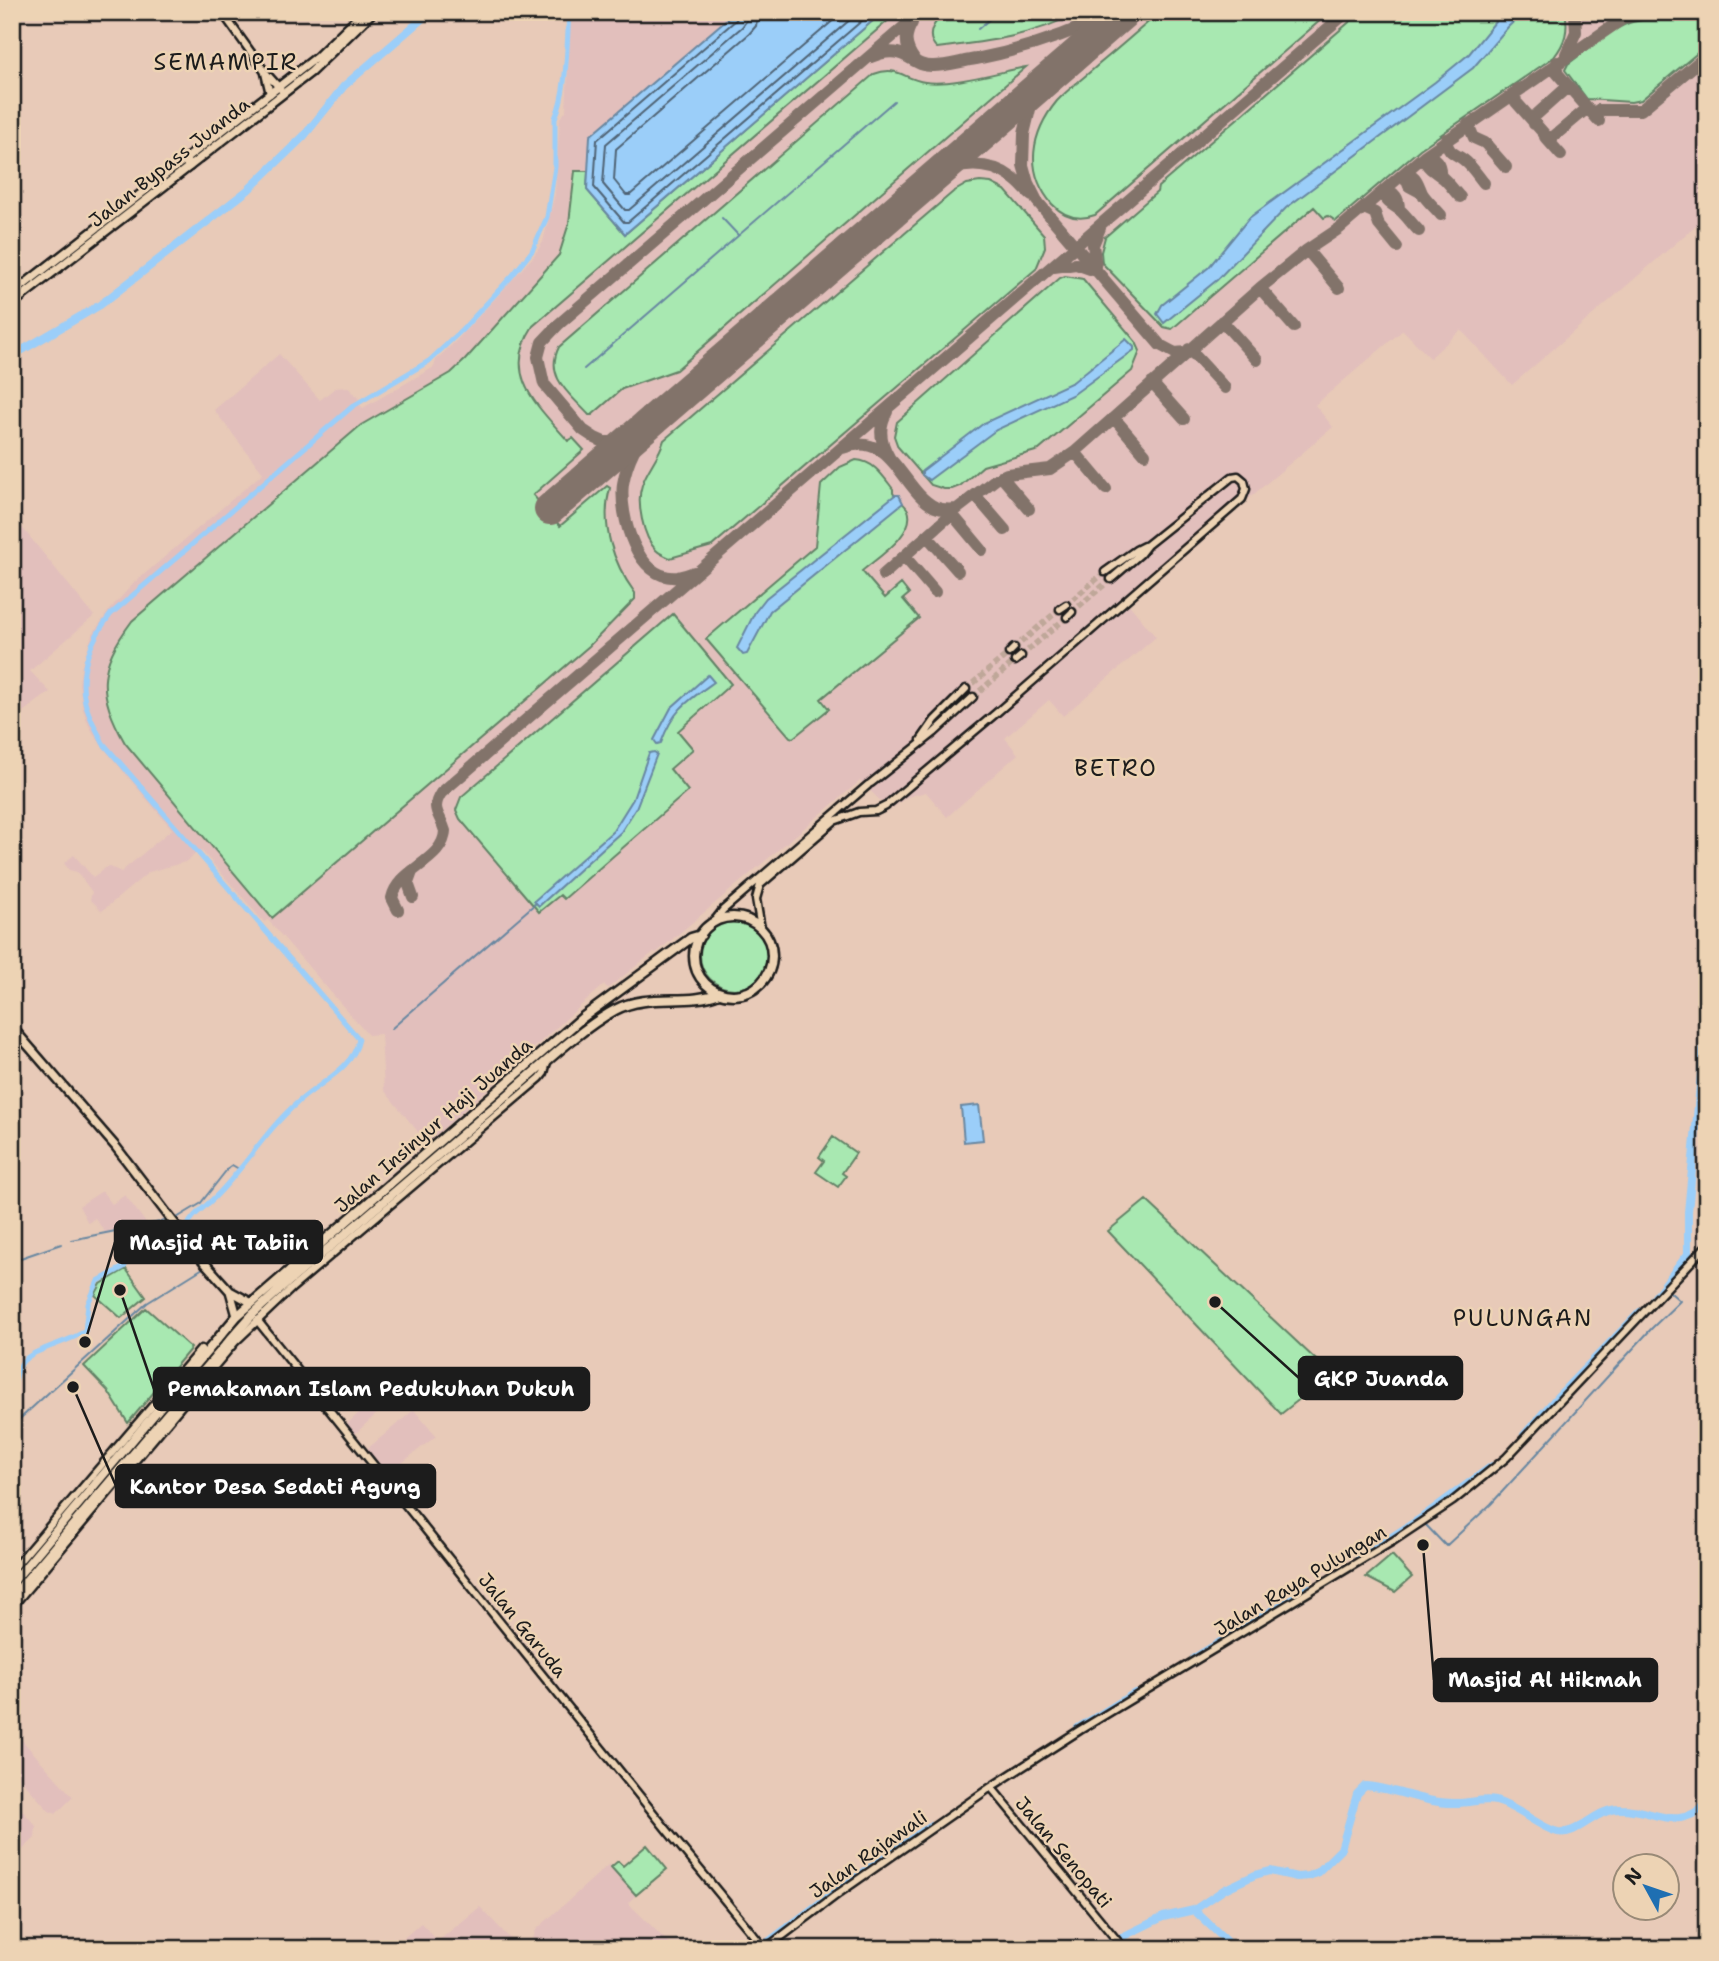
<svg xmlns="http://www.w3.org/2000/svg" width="1719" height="1961" viewBox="0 0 1719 1961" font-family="'Shantell Sans',sans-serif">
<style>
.built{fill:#e2bfbc}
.green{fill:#a8e8b1;stroke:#628266;stroke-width:2}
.water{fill:#9bcef9;stroke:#6887a1;stroke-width:2}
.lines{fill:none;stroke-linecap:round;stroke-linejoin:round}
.shore{stroke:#4f6374;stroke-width:2}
.stream{stroke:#6887a1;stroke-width:2}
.canal{stroke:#9bcef9;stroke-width:5}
.river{stroke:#9bcef9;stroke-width:8}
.taxiway{stroke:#82736a;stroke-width:12}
.runway{stroke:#82736a;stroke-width:32}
.tertiary-tunnel{stroke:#bfa799;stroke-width:6;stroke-dasharray:6 3;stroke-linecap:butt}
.tertiary-casing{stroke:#1c1c1c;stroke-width:11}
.secondary-casing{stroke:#1c1c1c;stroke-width:12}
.trunk-casing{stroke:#1c1c1c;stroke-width:13}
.tertiary{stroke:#edd3b4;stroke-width:6}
.secondary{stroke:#edd3b4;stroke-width:7}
.trunk{stroke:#edd3b4;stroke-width:8}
.labels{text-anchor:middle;stroke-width:5;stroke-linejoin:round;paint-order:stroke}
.street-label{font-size:19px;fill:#1c1c1c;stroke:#edd3b4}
.quarter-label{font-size:23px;letter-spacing:2px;fill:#1c1c1c;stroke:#edd3b4}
.leader{fill:none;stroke:#1c1c1c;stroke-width:2.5}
.callout-dot{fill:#1c1c1c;stroke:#edd3b4;stroke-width:2.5}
.callout{fill:#1c1c1c;stroke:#1c1c1c;stroke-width:2.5}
.callout-label{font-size:21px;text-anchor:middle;font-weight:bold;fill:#fff}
</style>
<rect width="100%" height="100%" fill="#e8cab8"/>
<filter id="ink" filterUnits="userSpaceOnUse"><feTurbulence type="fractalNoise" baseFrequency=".0143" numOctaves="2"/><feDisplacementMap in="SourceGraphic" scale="14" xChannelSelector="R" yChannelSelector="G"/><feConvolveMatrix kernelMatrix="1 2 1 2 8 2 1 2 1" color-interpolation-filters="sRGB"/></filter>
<g filter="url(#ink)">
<path class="built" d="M571,12H1707V216L1512,385L1461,330L1430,358L1403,330L1315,405L1333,427L1127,602L1156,637L1063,716L1049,700L1005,738L1018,754L947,817L926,792L907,797L890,810L860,781L656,953L654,952L608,988L604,985L427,1143L384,1090L381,1034L368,1035L268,920L264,922L201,850L185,862L149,872L102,911L90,899L92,892L77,872L69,870L64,863L74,855L93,877L108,866L121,872L172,829L101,745L89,726L83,709L79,683L82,665L92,635L110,609L134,583L263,473L214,410L279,354L320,400L335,388L348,387L359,399L357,402L363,408L434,367L436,360L457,340L533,257L543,242L555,194L560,118L566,111Z
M12,515L94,616L30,671L50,692L12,720Z
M102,1191L112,1204L125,1195L146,1223L105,1232L95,1218L88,1223L79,1206Z
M392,1382L401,1391L355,1434L347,1424Z
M414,1410L436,1436L388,1474L367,1449Z
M12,1729L73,1797L56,1814L49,1811L12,1769Z
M12,1799L36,1826L35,1838L12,1860Z
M609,1864L636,1895L628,1903L675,1949H529L536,1930Z
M480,1907L520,1949H391L421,1923L438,1941Z"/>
<path class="green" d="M883,12H898L533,326C501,375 537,405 568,441L573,438L584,450L533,495L560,526L607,486L610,488C600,525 613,563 635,593V599L589,646L272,918L125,743C97,693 97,668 132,621L361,425L451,373L465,360L559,255L569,223L575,171H588L587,190L625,234Z
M945,12H1078C1035,36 986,42 937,48C924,36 934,22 945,12Z
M1160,12H1330L1095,215C1078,221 1064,217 1052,204C1024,171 1031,133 1057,101C1069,88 1085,77 1098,65C1119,48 1139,30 1160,12Z
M1361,12H1565C1569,30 1565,43 1554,57L1420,149L1336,221L1328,216L1324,218L1314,207L1172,329L1164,327L1102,263L1101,252L1105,237L1157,192L1158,187Z
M1678,12H1707V45L1641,100L1631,102L1587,99L1565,70L1568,64C1585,52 1609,30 1629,23C1645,18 1662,18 1678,12Z
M1026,67L676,370L622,389L592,415H589C570,394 544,377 559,347L874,74C898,65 903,79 925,82C952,86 998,72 1026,67Z
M980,182L991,183L1005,190L1044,235L1045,247L1036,269L712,546L670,558C665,556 660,554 656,550C643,537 636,502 642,485C647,469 659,457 664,440L953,192L967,184Z
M1065,276L1083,279L1136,342L1140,351L1132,371L1039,450L983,466L960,486L952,489H944L931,485L898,447L894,436L897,422L1060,278Z
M856,460C874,461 883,476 893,489V493C897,499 906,505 908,510C917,533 877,558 862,571L885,598L901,584L909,594L903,599L919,618L821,699L829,709L793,738L790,737L706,639L815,546L821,485L840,467Z
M673,614L731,684L678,731L693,749L670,769L688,791L564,899L560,895L539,912L460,819L456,810L461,797Z
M700 955a34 34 0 1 1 68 0a34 34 0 1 1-68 0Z
M833,1137L856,1153L842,1173L846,1176L838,1187L816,1172L824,1161L819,1157Z
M1146,1200L1331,1374L1281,1414L1108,1231Z
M126,1269L146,1297L121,1318L95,1295L101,1284Z
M146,1308L191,1348L128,1423L108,1391L84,1366Z
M1392,1555L1412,1577L1395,1592L1366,1577Z
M647,1845L667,1869L636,1895L611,1867L618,1861L623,1866Z"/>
<path class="water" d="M735,12H883L625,234L587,190L590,136Z
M1503,12H1524L1508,27L1473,68L1286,208L1217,280L1164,323L1157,314L1162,305L1209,267L1249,218L1435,82L1469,54Z
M1126,339L1134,347V350L1074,394L996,430L929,480L922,475V471L984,423L1073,382Z
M895,495H899L903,503L770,611L747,654L743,655L737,648L755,612L766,598Z
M708,675L714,682C686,702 673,710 661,743L657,744L654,740L671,708Z
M654,752L657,754L636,808L621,832L539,906L534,901L613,831L633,799L649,753Z
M979,1105L983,1140L964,1142L961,1107Z"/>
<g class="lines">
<path class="shore" d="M739,12L736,20L597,140L594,187L624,222H628L872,12
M747,12V20L742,27L606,144L603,184L625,210H629L859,12
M758,12L756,26L749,34L616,149L614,180L626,195H630L843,12"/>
<path class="stream" d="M978,29L998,12
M722,218L738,235
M584,369L894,101
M391,1029L536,903
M175,1219L200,1204L229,1167L232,1165L239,1169
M187,1227L209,1257L208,1260
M71,1240L170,1220
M12,1261L61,1244
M12,1426L147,1303L203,1268
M1425,1524L1446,1546L1491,1504L1652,1328L1680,1301L1663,1286"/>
<path class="canal" d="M12,1390C16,1382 16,1372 21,1364C30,1349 69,1343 85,1331L88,1304L98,1281L124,1267L135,1251L187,1227C192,1214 206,1207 216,1196C245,1167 266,1130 297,1103C318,1083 353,1070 359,1039L103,743C97,730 88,716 85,702C78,670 91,639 111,614L353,406L429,361L462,330L512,276L532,251L547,217L555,167V118C567,93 567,41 569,12"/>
<path class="river" d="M12,356L100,305L248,190L304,136L344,86L430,12
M1707,665L1704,669L1707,675
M1654,1298L1688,1254V1212L1707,1010
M1524,1435L1559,1395L1640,1312
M1359,1558L1421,1518L1492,1466
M1194,1658L1309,1588
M1078,1728L1135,1693
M1194,1910L1235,1949
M759,1949L840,1888L930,1826
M1097,1949L1163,1917L1194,1910L1225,1889L1255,1875L1270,1871L1297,1877L1309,1876L1318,1872L1341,1849L1357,1794L1365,1786C1394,1788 1423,1803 1454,1803C1468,1804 1481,1798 1496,1801C1518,1807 1540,1828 1558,1832C1579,1836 1595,1808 1621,1809C1655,1809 1675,1833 1707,1804"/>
<path class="taxiway" d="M1605,12L1624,18
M912,23C904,36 905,47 914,59
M1566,54L1576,32L1575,12
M871,57C906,42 909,67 933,66C947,66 962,61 976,59C1026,49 1070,34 1115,12
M1557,62V73L1599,121
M1043,83L1031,105L1024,134L1023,165L1028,183L1037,201L1053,220L1160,345L1175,353L1186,352
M1518,89L1515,94L1516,102L1547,137H1553L1584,111H1590
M1598,110H1641L1707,55
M1468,124L1474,138L1485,143L1506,167
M1534,124L1535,116L1564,90H1571
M1545,137L1561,155
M1446,139C1448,154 1455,153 1464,160C1472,166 1478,176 1484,183
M1404,173C1417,175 1417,182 1422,193C1426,200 1435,208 1441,215
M1404,173L1409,186L1422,193
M1440,175C1441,164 1435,155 1424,156C1426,169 1434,170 1443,178C1449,183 1454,191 1460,197
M935,176C958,163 989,161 1011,177C1019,182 1025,190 1032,196
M1384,190C1384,204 1394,204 1402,212C1408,218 1413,225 1419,231
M1384,190C1395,191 1399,199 1399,209
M1364,208L1375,213L1379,225L1397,247
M1307,250L1339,288
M1054,267L1076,264L1093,270
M1096,267L1093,245L1100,228
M1260,288L1294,327
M1222,321L1257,360
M1189,349L1225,388
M1152,383L1184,419
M887,412C878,427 880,442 889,457
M1114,418L1145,454
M653,420C639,439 627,459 623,484C619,515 637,582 678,577C683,576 689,574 694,572
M638,432L614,442H604L595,438L583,430L544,384L538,357L542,342L559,324L921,12
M843,448C892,429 902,491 935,507C942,510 949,510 957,509
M1075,452L1106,489
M1001,476L1029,509
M975,495L1005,530
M952,514L982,550
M927,536L958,571
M904,556L935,592
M883,575L957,509L996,479L1007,474L1050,469L1075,452L1260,288L1307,250L1340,228L1424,156L1624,18L1644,12
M412,872L408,883L413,897
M398,910L392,898C398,869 444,861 445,831C440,814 430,810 441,793L1347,12"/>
<path class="runway" d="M550,509L1125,12"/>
<path class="tertiary-tunnel" d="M1066,605L1105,572
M1072,612L1111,579
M1014,648L1060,609
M1021,656L1067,617
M966,689L1009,653
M973,697L1015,661"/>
<defs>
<path id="tertiary" d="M222,12L265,72L284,93
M265,73L270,94
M1105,572L1136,550L1144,546
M1060,609L1066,605
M1067,617L1072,612
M1009,653L1014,648
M1015,661L1021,656
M921,740L935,720L966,689
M871,783L934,733L973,697
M889,803L995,714L1242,499L1246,489L1244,481L1238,476L1232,477L1147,545L1140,554L1111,579
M712,924L723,910L868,785
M761,929L756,899L760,885L834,821L859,812L876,811L886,806
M257,1320L667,1830L765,1949
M12,1570L201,1349
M12,1607L235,1342L292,1288L540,1078L544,1073L547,1062
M991,1787L1124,1949
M765,1949L839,1893L991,1787L1080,1730L1393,1541L1453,1501L1506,1458L1707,1245"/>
<path id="secondary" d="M12,294L317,57L363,12
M12,304L311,72L373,12
M12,1027L116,1147L204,1262L230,1291L252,1303
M230,1291L237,1316"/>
<path id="trunk" d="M185,160L189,166
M694 956a39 39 0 1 1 78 0a39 39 0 1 1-78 0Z
M12,1583L237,1316L582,1018L691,938L701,935
M12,1597L229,1341L253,1314L287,1283C359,1223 431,1161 502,1100C535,1072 578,1030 615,1010C648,992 688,1006 719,993"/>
</defs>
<use href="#tertiary" class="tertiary-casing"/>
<use href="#secondary" class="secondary-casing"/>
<use href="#trunk" class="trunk-casing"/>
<use href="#tertiary" class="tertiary"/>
<use href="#secondary" class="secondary"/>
<use href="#trunk" class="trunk"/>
</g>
</g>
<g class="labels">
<g class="street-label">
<text transform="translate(169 162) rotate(-38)" y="7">Jalan Bypass Juanda</text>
<text transform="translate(433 1125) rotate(-41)" y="7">Jalan Insinyur Haji Juanda</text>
<text transform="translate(1300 1580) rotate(-31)" y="7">Jalan Raya Pulungan</text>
<text transform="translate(523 1625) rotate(51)" y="7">Jalan Garuda</text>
<text transform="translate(1064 1852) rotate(50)" y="7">Jalan Senopati</text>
<text transform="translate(868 1854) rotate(-35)" y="7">Jalan Rajawali</text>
</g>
<g class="quarter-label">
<text x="226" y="70">SEMAMPIR</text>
<text x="1116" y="776">BETRO</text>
<text x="1523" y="1326">PULUNGAN</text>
</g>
</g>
<path class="leader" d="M85 1342L115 1242M1215 1302L1299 1378M120 1290L154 1389M73 1387L116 1486M1423 1545L1434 1680"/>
<g class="callout-dot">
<circle cx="85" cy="1342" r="7"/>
<circle cx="1215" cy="1302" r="7"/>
<circle cx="120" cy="1290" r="7"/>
<circle cx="73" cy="1387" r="7"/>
<circle cx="1423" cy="1545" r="7"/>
</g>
<g class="callout">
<rect x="115" y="1221" width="207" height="42" rx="7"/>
<rect x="1299" y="1357" width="163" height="42" rx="7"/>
<rect x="154" y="1368" width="435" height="42" rx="7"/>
<rect x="116" y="1465" width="319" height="42" rx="7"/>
<rect x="1434" y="1659" width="223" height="42" rx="7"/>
</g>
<g class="callout-label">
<text x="219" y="1250">Masjid At Tabiin</text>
<text x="1381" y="1386">GKP Juanda</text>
<text x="371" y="1396">Pemakaman Islam Pedukuhan Dukuh</text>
<text x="275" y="1494">Kantor Desa Sedati Agung</text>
<text x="1545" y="1687">Masjid Al Hikmah</text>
</g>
<rect width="1719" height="1961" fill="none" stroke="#edd3b4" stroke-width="42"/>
<rect x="21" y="21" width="1677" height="1919" fill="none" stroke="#1c1c1c" stroke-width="2.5" filter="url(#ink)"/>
<g transform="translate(1646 1887) rotate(310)"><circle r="33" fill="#edd3b4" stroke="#998a77" stroke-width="2"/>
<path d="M0-5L12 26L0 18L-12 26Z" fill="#1f6fb2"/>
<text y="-10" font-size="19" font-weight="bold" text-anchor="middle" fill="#1c1c1c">N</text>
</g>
</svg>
